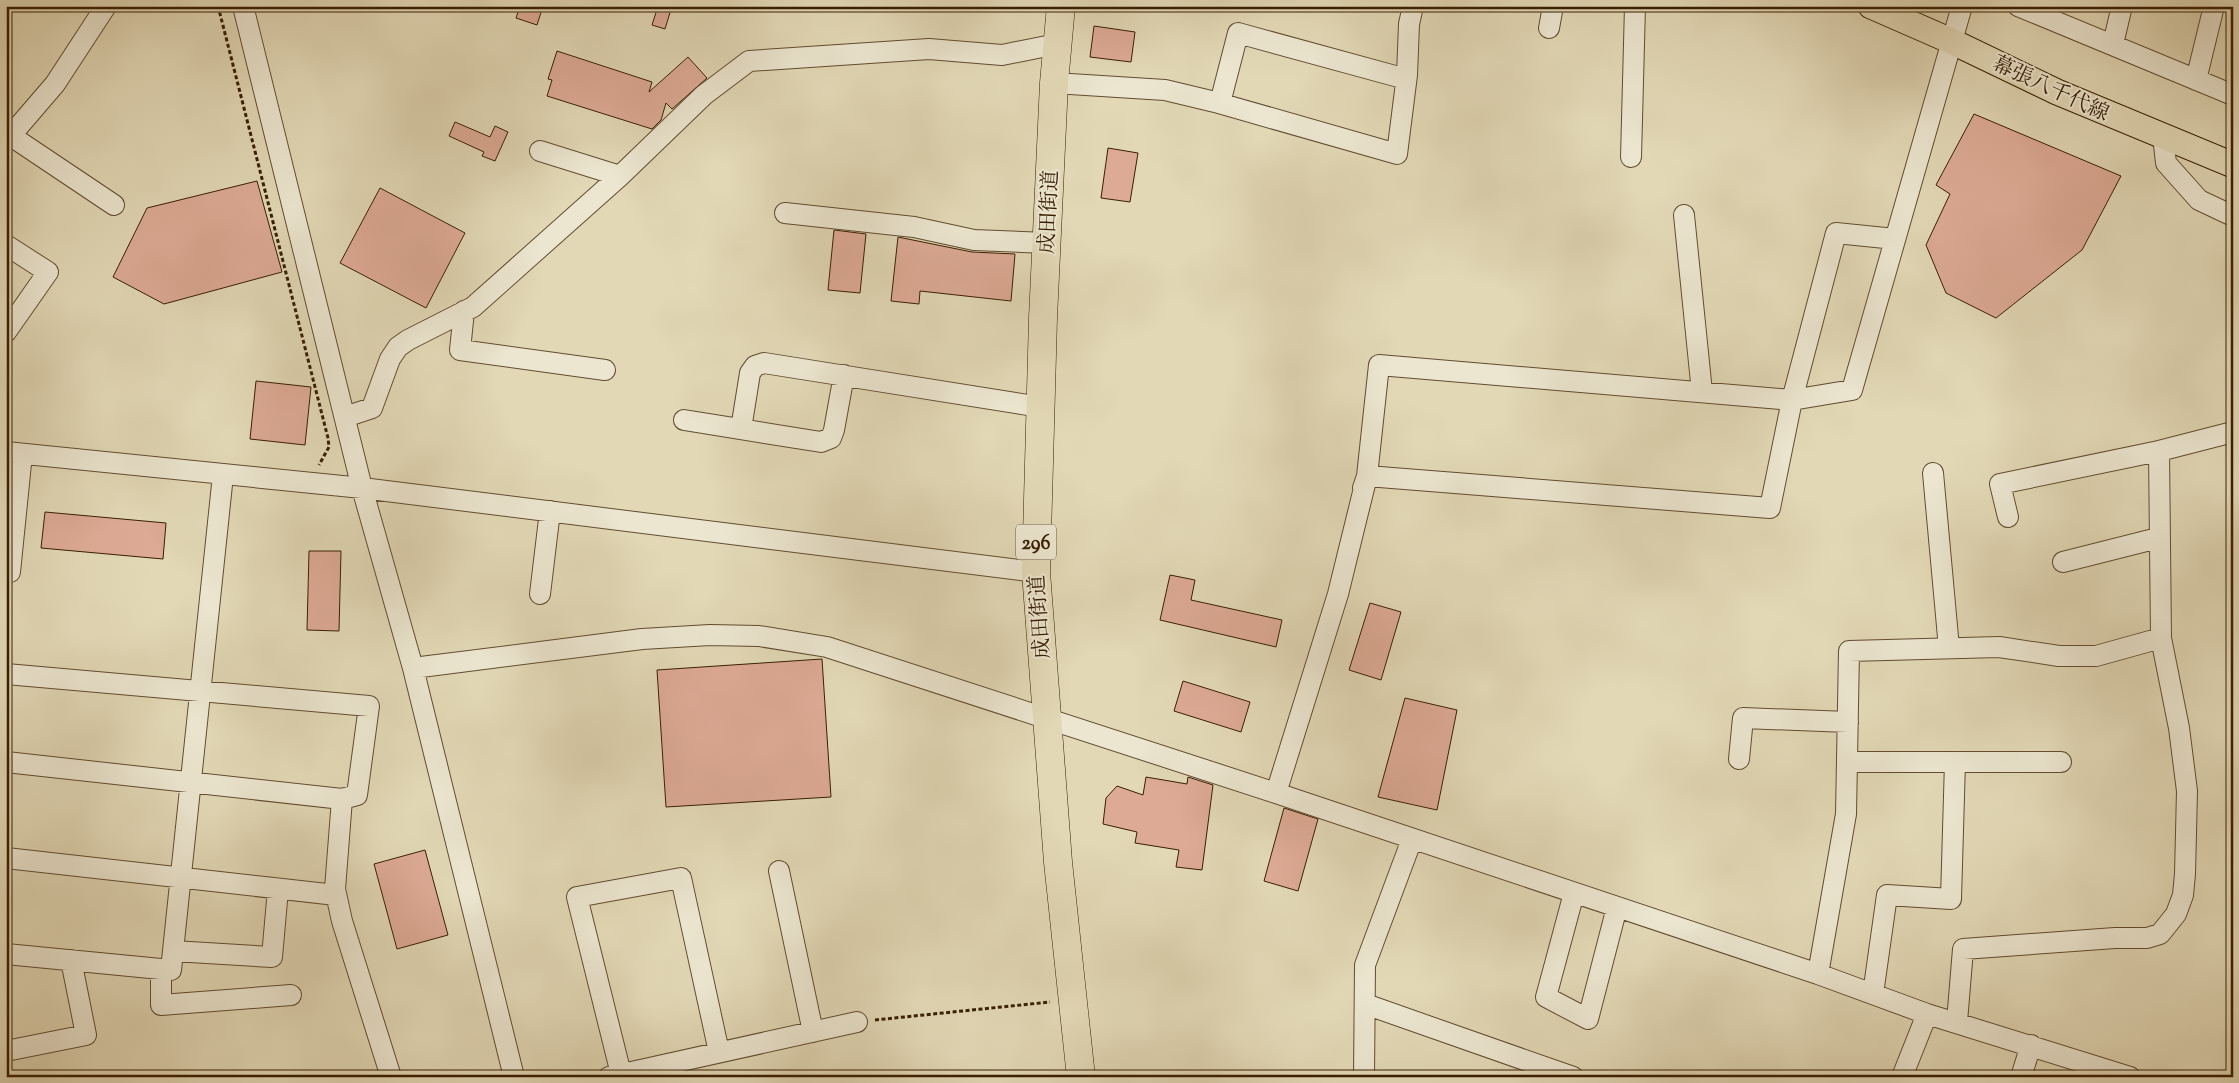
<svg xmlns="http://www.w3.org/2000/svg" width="2239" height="1083" viewBox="0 0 2239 1083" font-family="'Sorts Mill Goudy','Noto Serif JP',serif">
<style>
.building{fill:#ddaa95;stroke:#381e03}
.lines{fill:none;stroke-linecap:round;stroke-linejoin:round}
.minor-casing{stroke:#624c30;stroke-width:22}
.major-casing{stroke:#381e03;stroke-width:27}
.highway-casing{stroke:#381e03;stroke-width:29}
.path{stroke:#381e03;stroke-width:3;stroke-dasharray:4 2.5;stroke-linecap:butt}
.minor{stroke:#ece6d0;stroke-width:20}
.major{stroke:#e2d8b6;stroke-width:25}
.highway{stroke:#e2d8b6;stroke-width:28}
.labels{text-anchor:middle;stroke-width:4;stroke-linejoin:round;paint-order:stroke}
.shield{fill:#ece6d0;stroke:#6e5a40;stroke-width:1}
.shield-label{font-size:20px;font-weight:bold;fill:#381e03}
.street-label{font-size:21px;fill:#381e03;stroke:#ece6d0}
</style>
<rect width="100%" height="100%" fill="#e2d8b6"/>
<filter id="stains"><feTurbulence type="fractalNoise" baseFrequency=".004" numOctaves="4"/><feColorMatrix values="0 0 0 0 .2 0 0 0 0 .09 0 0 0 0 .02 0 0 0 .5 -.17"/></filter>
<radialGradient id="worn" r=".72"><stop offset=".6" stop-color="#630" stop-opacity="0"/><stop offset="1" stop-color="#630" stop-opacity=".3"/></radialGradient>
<path class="building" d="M520,6H543L537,25L516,18Z
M658,6H672L665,29L652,25Z
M1094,26L1135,32L1131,62L1090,57Z
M557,51L652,82L649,92L688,57L707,78L672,109L666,103L661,120L652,129L547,96L552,80L548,79Z
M1974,114L2121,176L2082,250L1996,318L1946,293L1926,245L1950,194L1936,185Z
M455,122L490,137L495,126L508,132L495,161L482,156L484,152L449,136Z
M1108,148L1138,153L1130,202L1101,198Z
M257,181L282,272L164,304L113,277L147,208Z
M380,188L465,233L426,308L340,263Z
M834,230L866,234L860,293L828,290Z
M898,237L972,252L1015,254L1011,301L920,291L919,304L891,301Z
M256,381L311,387L305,445L250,439Z
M45,512L166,523L163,559L41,548Z
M309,551H341L339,631L307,630Z
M1170,575L1195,580L1191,600L1282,620L1276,647L1160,620Z
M1370,603L1401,612L1381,680L1349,670Z
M822,659L831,797L666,807L657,670Z
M1183,681L1250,702L1241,732L1174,711Z
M1405,698L1457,710L1437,810L1378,797Z
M1146,777L1187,784L1188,777L1213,785L1202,870L1176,867L1179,850L1135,843L1137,832L1103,824L1106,798L1117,786L1143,795Z
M1284,808L1318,819L1298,891L1264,881Z
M425,850L448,935L397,949L374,864Z"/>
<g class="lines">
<defs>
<path id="minor" d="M243,6L362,488L413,668L514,1077
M2018,6L2233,95
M1549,28L1553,6
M2113,44L2122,6
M2196,80L2214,6
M1054,83L1165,90L1215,102L1397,154L1407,75L1409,24L1413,6
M1220,103L1238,33L1406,79
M6,127L11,136L114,205
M2163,136L2166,163L2199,200L2233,216
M6,141L55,84L106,6
M540,151L620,176
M1631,157L1635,6
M785,213L914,227L974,240L1047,243
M1684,215L1702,392
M6,245L48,272L6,332
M464,311L460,350L605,370
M345,417L372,408L390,359L398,347L408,340L473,307L620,176L704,95L749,61L929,49L1002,55L1057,44
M684,420L821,442L831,438L834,430L844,375
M741,429L750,373L755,366L764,363L1041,407
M6,452L362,488L1036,572
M1933,473L1949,648
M1363,488L1367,476L1770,508L1792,400L1836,233L1895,239
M2008,517L2000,484L2159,451L2233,432
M2063,562L2158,538
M6,572H10L22,454
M540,594L550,511
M413,668L642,639L710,635L759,636L827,647L1276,793L1818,974L1927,1014L2130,1077
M6,674L369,706L357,795L342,799
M1739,759L1743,718L1848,722
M6,762L342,799L335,889L342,921L391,1077
M1847,762H2061
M1276,793L1338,594L1367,476L1379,365L1792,400L1852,390L1962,6
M6,858L336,895
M779,871L813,1032
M1574,893L1546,997L1588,1019L1617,907
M173,951L272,957L278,889
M6,954L171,970L223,475
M161,969V1005L291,995
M1818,974L1846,814L1849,651L1999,647L2059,656H2096L2161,638
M1873,994L1887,895L1951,899L1955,762
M1365,1004L1573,1077
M1957,1022L1963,949L2115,938H2147L2160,934L2176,914L2183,895L2185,874L2187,791L2179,728L2161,638L2159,451
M6,1051L86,1035L71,960
M621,1074L577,897L681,878L719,1052
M609,1077L857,1022
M1364,1077L1365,965L1412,839
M1902,1077L1927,1014
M2021,1077L2031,1045"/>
<path id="major" d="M1871,6L1951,41L2057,92L2233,165"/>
<path id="highway" d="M1061,6L1054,83L1043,318L1036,572L1058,862L1081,1077"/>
</defs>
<use href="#minor" class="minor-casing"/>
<use href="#major" class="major-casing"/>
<use href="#highway" class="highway-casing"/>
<path class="path" d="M218,6L328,438L329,447L319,465
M875,1020L1050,1002"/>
<use href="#minor" class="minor"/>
<use href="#major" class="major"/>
<use href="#highway" class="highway"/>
</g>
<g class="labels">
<rect class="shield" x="1016" y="524.5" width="40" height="35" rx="4"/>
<g class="shield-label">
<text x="1036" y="549">296</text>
</g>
<g class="street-label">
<text transform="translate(2051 88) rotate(25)" y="7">幕張八千代線</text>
<text transform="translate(1048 212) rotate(-87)" y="7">成田街道</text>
<text transform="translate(1039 617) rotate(-94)" y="7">成田街道</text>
</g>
</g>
<rect width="2239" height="1083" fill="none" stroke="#e2d8b6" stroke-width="25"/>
<rect x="8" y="8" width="2224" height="1068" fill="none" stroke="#381e03" stroke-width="2.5"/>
<rect x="12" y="12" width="2214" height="1058" fill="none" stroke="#381e03"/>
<rect width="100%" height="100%" filter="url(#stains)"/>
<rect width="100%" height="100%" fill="url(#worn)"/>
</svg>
